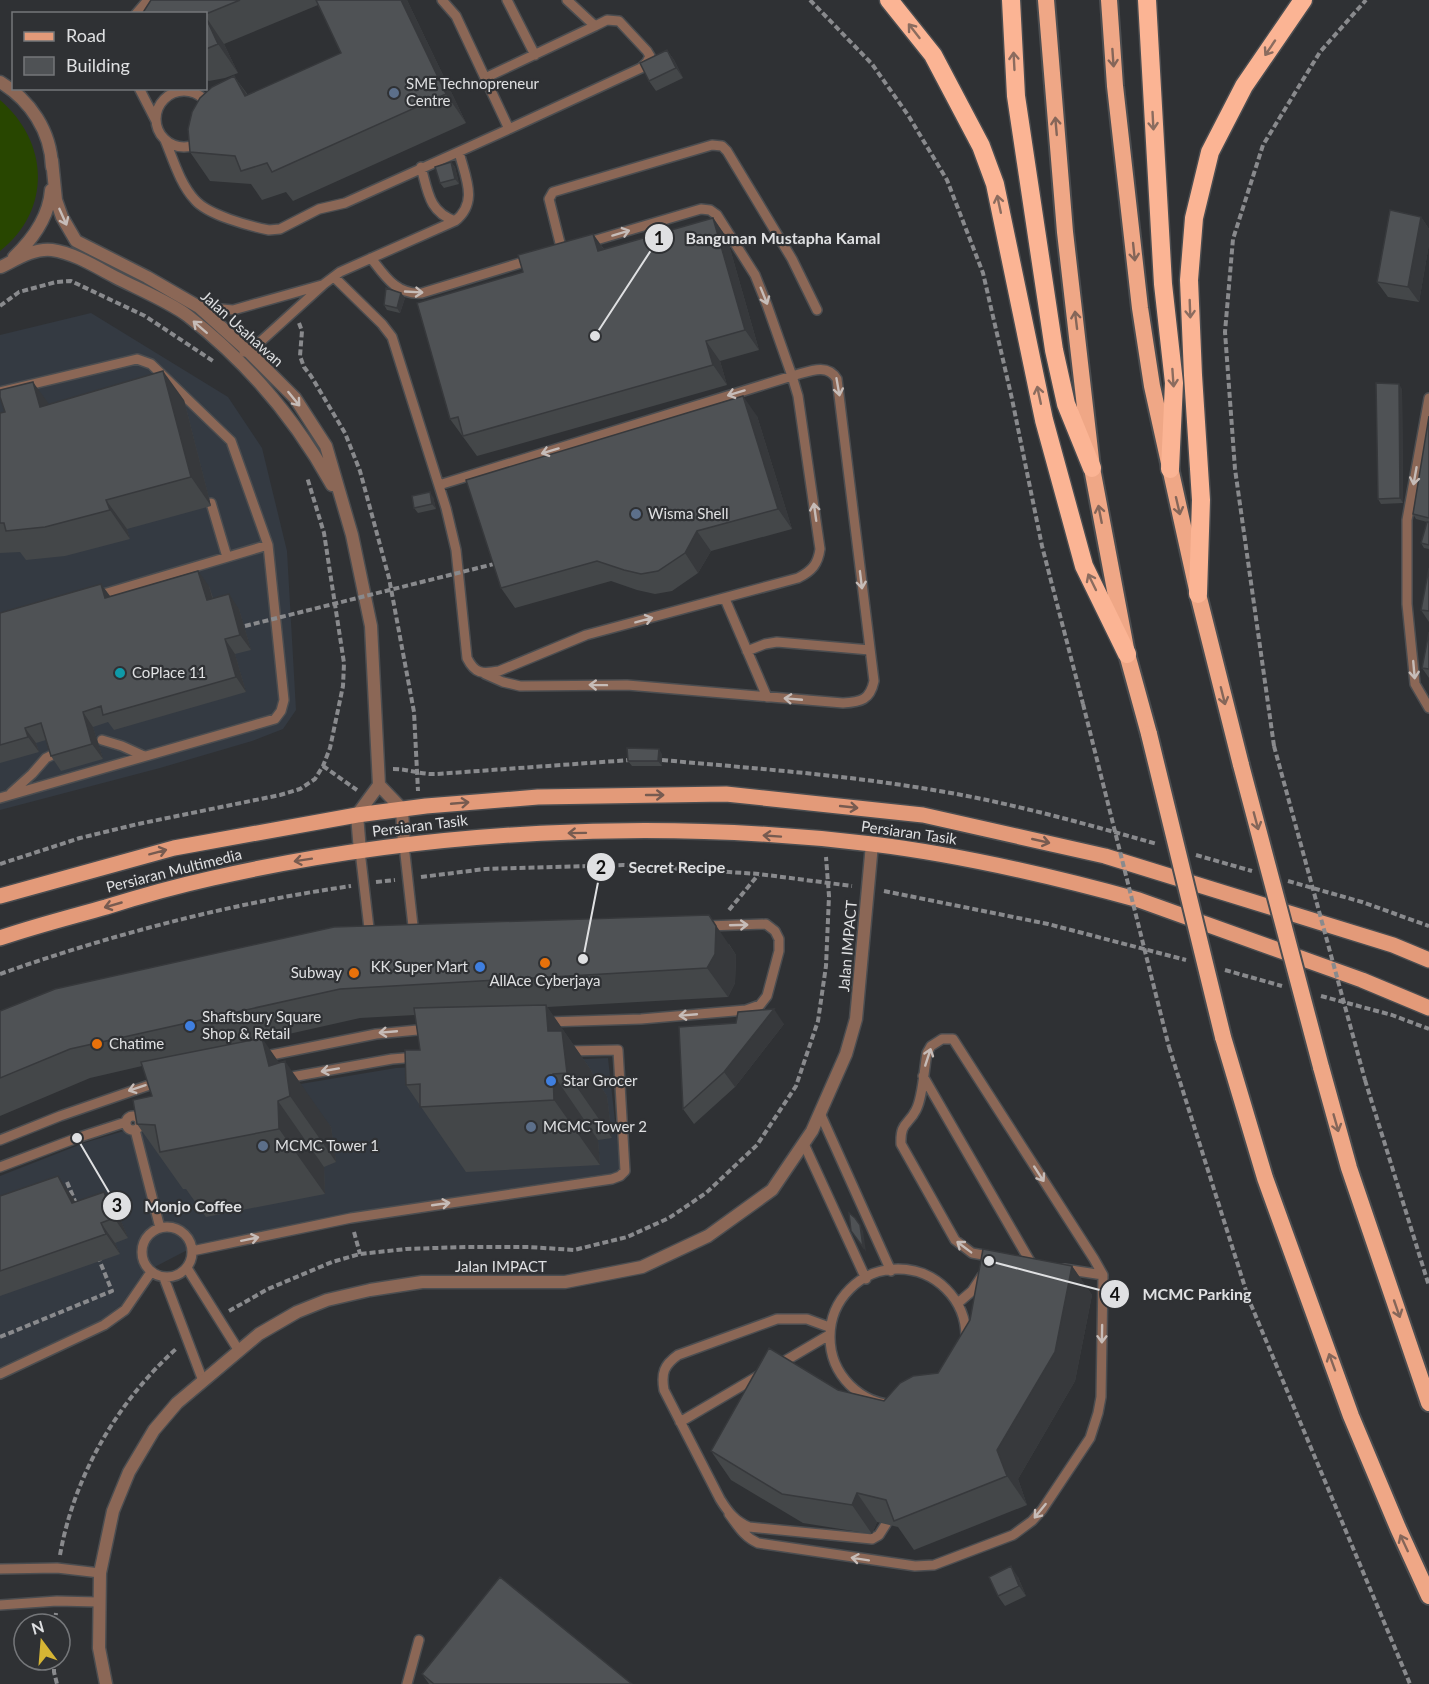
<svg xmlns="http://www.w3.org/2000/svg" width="1429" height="1684" viewBox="0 0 1429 1684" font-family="Lato,sans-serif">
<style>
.built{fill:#343a42}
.grass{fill:#284600}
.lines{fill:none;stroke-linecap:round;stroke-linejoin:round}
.service-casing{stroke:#4b4d50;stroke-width:12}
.minor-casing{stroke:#4b4d50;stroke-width:15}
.tertiary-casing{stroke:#4b4d50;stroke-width:15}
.primary-casing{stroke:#4b4d50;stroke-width:18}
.trunk-casing{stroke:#4b4d50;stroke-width:20}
.motorway-casing{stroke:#4b4d50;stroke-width:21}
.path{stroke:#898a8d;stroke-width:4;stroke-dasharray:6 3;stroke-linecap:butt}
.service{stroke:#8b6756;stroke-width:9}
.minor{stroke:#8b6756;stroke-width:12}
.tertiary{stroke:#8b6756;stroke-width:12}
.primary{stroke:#e39a79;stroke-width:15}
.trunk{stroke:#efa786;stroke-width:16}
.motorway{stroke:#fbb494;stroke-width:18}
.trunk-bridge-casing{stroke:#4b4d50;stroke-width:20;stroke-linecap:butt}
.path-bridge{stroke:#898a8d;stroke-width:4;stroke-dasharray:6 3;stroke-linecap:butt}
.trunk-bridge{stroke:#efa786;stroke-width:16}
.wall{fill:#444749}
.shaded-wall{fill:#37393c}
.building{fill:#4f5255;stroke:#37393c;stroke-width:1.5}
.oneway{stroke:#8b6c5f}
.oneway2{stroke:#856659}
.oneway3{stroke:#c6bcb8}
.oneway4{stroke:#775b50}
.service-dot{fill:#5c6f8a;stroke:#2f3134;stroke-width:2}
.culture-dot{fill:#0f9aa8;stroke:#2f3134;stroke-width:2}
.food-dot{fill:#e8710a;stroke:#2f3134;stroke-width:2}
.shop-dot{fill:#3f7fe0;stroke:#2f3134;stroke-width:2}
.labels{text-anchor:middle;stroke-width:4.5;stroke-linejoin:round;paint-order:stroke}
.poi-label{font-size:15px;fill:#dfe0e2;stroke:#2f3134;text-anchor:start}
.street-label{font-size:15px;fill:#dfe0e2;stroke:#2f3134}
.leader{fill:none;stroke:#dfe0e2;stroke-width:2}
.callout-dot{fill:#dfe0e2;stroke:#2f3134;stroke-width:2}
.mark-label{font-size:18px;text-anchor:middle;font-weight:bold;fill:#111}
.callout-label{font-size:16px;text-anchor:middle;font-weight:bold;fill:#dfe0e2;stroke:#2f3134;stroke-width:4.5;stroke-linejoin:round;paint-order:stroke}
</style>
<rect width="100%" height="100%" fill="#2f3134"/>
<path class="built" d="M91,313L228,397L262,448L287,551L296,710L283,729L252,741L160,768L0,810V335Z
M608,1058L620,1166L618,1172L346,1214L197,1245L143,1273L121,1305L100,1321L0,1367V1176L84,1143L253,1092L396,1068Z"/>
<path class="grass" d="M0,100C49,142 52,210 0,251Z"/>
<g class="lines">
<defs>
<path id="service" d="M507,0L535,55
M136,14L148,0
M485,78L595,26
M139,88L156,121
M156 119a28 28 0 1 1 56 0a28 28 0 1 1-56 0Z
M509,129L641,68L647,62L650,56L647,51L619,21L607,20L595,26L567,0
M165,140C173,159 180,184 195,200C208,215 249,226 269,230L280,229L319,209L345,203L509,129L456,16L442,0
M421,167C428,192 429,212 455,221
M562,251L549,199L553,192L712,145L722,146L727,151L792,259L817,310
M371,258C385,276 396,295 422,293L530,260
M334,277L382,324L392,337L446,508L456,550L467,658C475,674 482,674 499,671L586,635L798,578C812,571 818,564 820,549L798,396L792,376L767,305L755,275L717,215L710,210L701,209L586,243
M199,307L233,310L322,285
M244,352H249L324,284L340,272L455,221C479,202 465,177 459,152
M0,392L137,359L151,364L231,441L268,545L284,700L281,711L275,719L0,798
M1429,398L1407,520V604L1415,684L1429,708
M439,485L792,376C808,372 827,362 837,379L874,681C870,700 861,702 843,703L627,685L520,686L503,682L485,674
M211,503L227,557
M97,596L268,545
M725,599L767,697
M747,651L765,644L777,642L870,650
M102,740L122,746L144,756
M11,793L32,774L46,758L52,755
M404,845L414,935
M360,851L370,937
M547,1022L641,1019L746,1010L760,1005L767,996L779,951V939L775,931L766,924L707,926
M261,1057L376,1034L428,1029
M923,1076L1031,1263
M286,1078L392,1059L417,1057
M820,1113L891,1271
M126 1123a7 7 0 1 1 14 0a7 7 0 1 1-14 0Z
M135,1130L160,1228
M0,1140L60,1116L161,1081
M804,1144L866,1279
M0,1167L77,1138L126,1122
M142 1252a25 25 0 1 1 50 0a25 25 0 1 1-50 0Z
M192,1251L351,1218L612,1179L620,1176L625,1171L618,1050L566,1051
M187,1268L239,1351
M830 1337a68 68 0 1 1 136 0a68 68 0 1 1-136 0Z
M1064,1269L1103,1275
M164,1278L203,1381
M958,1303L972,1291L982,1276
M829,1327L807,1319H777L678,1355C664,1365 661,1373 664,1390L720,1499C728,1512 735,1521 749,1527L872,1539L879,1535L886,1524
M778,1365L829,1335
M0,1374L104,1325L125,1310L151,1272
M680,1422L760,1375
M729,1514C738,1526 744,1537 758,1543L915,1566L934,1565L1013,1535L1032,1521L1042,1510L1090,1438L1098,1413L1101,1397L1103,1275L1094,1259L953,1039H942L931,1046L927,1053C924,1069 923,1097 916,1110C908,1126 900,1122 901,1144L955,1240L972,1253L994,1257
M0,1569L57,1568L100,1573
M0,1605L57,1601L98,1602
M407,1684L419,1640"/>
<path id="minor" d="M0,82C30,100 51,131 52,167
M52,160L56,200L62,217L76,241L147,277L199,307L249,352L295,398L326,446L352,535L371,626L379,785L357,815L360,851
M14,257C33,239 49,216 51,190
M1,267C17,259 34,248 52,250C74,253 96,267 115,277C136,288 170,302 188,316C247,362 296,420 332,485
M379,785L402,809L404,845"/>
<path id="tertiary" d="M106,1684L99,1648L100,1573L113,1511L129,1472L154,1430L177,1403L259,1334L297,1312L327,1300L370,1290L422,1282H565L642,1267L708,1236L772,1190L812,1131L846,1054L856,1019L872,844"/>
<path id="primary" d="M0,896L174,848L357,815L426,806L538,797L726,794L923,815L1105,856L1393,945L1429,960
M0,938C35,926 71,917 106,907C141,896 177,886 213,878C425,830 655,818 872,844C962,855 1052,876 1139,900L1362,980L1429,1008"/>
<path id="trunk" d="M1046,0L1065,232L1092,468L1127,654L1149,734
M1109,0L1115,86L1140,308L1152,386L1198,594L1241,765
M1223,1037L1265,1178L1351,1416L1398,1528L1429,1596
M1321,1067L1349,1168L1429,1403"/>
<path id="motorway" d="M889,0L933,55L981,146L995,184L1044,420L1084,566L1127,654
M1011,0L1016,96L1054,350L1066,404L1092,468
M1147,0L1163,284L1174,383L1170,469
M1198,594L1201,500L1193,375L1189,280L1194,218L1210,152L1244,86L1303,0"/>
</defs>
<use href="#service" class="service-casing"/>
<use href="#minor" class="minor-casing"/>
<use href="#tertiary" class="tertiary-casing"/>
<use href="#primary" class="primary-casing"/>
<use href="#trunk" class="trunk-casing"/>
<use href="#motorway" class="motorway-casing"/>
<path class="path" d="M810,0L872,64L908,115L947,180L983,273L1012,399L1042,546L1083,704
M0,306L19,292L56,282L71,281L145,316L213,361
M299,323L302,331L300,356L304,367L311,376L345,433L360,471L389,578L414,712L418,791
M1274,746L1235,469L1225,332L1233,239L1263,145L1320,52L1366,0
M662,760C749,768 835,774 921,788C1001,800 1079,822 1157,844
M323,766L357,790
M393,769C409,769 422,775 437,774L630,760
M1196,855L1252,871
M0,864L80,838L138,824L280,795L300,789L315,779L323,766L330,748L343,686L344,663L324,533L307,477
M421,877L485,869L623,865L759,874L852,886
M1288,881L1362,902L1429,926
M376,882L395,880
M884,891L1048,924L1186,960
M729,910L758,875
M1225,970L1282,986
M0,974C113,934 232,903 351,886
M1321,996L1392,1015L1429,1029
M1169,1047L1249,1300L1410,1684
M1365,1080L1429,1286
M67,1182L77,1206
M354,1232L360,1254
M229,1311L268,1289L332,1262L360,1254L406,1249L466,1247H529L574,1250L627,1237L669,1218L706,1193L757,1145L796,1086L818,1021L826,966L829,896L826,857
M0,1337L112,1291L98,1257
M60,1555C74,1476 117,1402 177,1348
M55,1624L56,1613
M54,1660V1672L57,1684"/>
<use href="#service" class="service"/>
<use href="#minor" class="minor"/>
<use href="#tertiary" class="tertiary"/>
<use href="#primary" class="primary"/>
<use href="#trunk" class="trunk"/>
<use href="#motorway" class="motorway"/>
<defs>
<path id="trunk-bridge" d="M1149,734L1223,1037
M1241,765L1321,1067"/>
</defs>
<use href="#trunk-bridge" class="trunk-bridge-casing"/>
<path class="path-bridge" d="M245,626L498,563
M1083,704L1169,1047
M1274,746L1365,1080"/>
<use href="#trunk-bridge" class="trunk-bridge"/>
</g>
<path class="wall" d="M151,0H407L466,123L293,201L286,192L262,200L251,184L210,181L190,152L234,76L248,95L341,53L318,5L224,44L238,73L225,78L209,81L206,80V14Z
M667,50L674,60L683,78L656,91L649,81Z
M451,162L455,167L459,184L444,188L440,183Z
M1421,217L1429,229V244L1419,302L1388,297L1377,282Z
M713,218L727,238L759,350L720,361L727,385L477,456L450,419L523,272L593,234L604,249Z
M405,298L400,313L387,310L384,305Z
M1402,389L1403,503L1381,504L1378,499Z
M184,400L211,506L127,529L130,539L65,556L26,560L20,552L0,553V413L49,405Z
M757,416L792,529L711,551L698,573L672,591L655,594L637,590L611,581L515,608L501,588Z
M1429,416V549L1424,548L1421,543L1427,522L1416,519L1413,514Z
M433,497L436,509L418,513L414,508Z
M1429,568V622L1421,610Z
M101,584L110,596L209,586L213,598L239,609L251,650L235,654L246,692L114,730L108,722L93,727L103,759L61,771L51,756L46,740L36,743L39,752L0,763V613Z
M1429,632V678L1422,668Z
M662,754V766H632L628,761Z
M729,944L736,955L735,983L728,997L547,1007L591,1070L592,1073L607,1096L612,1138L598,1140L600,1165L466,1172L406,1085L420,1050L415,1015L360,1018L262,1040L279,1063L331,1127L336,1162L324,1167L325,1194L206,1217L186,1189H183L137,1124L152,1096L142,1066L90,1078L0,1116V1011Z
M784,1024L735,1087L694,1124L683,1109L679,1027Z
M0,1196H72L75,1202L117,1211L128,1238L115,1243L120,1254L0,1296Z
M1072,1266L1092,1295L1075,1381L1018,1479L1027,1505L914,1550L898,1527L877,1522L872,1534L803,1523L731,1480L711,1451L838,1390L884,1401L938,1373Z
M1018,1577L1026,1596L1005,1606L998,1596Z
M422,1674L632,1684H429Z"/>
<path class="shaded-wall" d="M401,0H407L466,123L446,94Z
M206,17L224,44L238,73L218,44Z
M667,50L674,60L683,78L676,68Z
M234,76L254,105L245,96Z
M451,162L455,167L459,184L455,179Z
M1421,217L1429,229V244L1419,302L1408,287Z
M713,218L727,238L759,350L745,330Z
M593,234L607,254L598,251Z
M401,293L405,298L400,313L397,308Z
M706,341L720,361L727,385L713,365Z
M163,371L184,400L211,506L191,477Z
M33,382L54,411L40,407Z
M1399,384L1402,389L1403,503L1400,498Z
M743,396L757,416L792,529L778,509Z
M430,492L433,497L436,509L432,504Z
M106,500L127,529L130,539L110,510Z
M697,531L711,551L698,573L685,553Z
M198,571L209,586L217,615L207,600Z
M101,584L112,599L105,598Z
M229,594L239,609L251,650L240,635Z
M225,639L235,654L246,692L236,677Z
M83,712L93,727L103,759L92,744Z
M25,728L36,743L39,752L28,737Z
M659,749L662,754V766L658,761Z
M709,915L736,955L735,983L728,997L707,968Z
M546,1005L591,1070L592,1073L607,1096L612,1138L567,1073L548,1031Z
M774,1009L784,1024L735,1087L724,1072Z
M262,1038L287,1074L285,1061L331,1127L336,1162L269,1066Z
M553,1074L598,1140L600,1165L554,1100Z
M278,1101L324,1167L325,1194L279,1129Z
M58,1176L72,1196L86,1223L72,1203Z
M104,1192L117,1211L128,1238L114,1218Z
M855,1218L863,1231L866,1252L863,1247Z
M101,1223L115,1243L120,1254L106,1234Z
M1072,1266L1092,1295L1075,1381L1018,1479L1027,1505L1007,1476L997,1450Z
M857,1493L877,1522L872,1534L852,1505Z
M1011,1566L1018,1577L1026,1596L1019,1586Z"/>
<path class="building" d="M151,0H240L206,14H142Z
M316,0H401L446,94L272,172L267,163L241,171L235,156L190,152L188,129L192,112L200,98L212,87L234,76L245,96L341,53Z
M206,18L218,44L206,49Z
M667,50L676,68L649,81L640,63Z
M451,162L455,179L440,183L435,167Z
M1390,210L1421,217L1408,287L1377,282Z
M713,218L745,330L706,341L713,365L463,436L458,417L450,419L417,303L523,272L518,255L593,234L598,251Z
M386,288L401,293L397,308L384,305Z
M163,371L191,477L106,500L110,510L45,527L6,531L4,523H0V413L5,412L0,397V390L33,382L40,407Z
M1376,383L1399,384L1400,498L1378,499Z
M743,396L778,509L697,531L685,553L658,571L641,574L624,570L597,561L501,588L466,480Z
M1429,416V518L1413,514Z
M430,492L432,504L414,508L412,496Z
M1427,522H1429V545L1421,543Z
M1429,568V611L1421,610Z
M198,571L207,600L229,594L240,635L225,639L236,677L103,715L101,706L83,712L92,744L51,756L41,723L25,728L28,737L0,745V613L101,584L105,598Z
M1429,632V669L1422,668Z
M627,748L659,749L658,761H628Z
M709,915L716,926L715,954L707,968L340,989L70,1049L0,1078V1011L55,989L334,927Z
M546,1005L548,1031H562L567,1073L553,1074L554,1100L420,1107V1084L406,1085L405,1050H420L414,1008Z
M774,1009L724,1072L683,1109L679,1027L736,1023L738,1012Z
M262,1038L269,1066L285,1061L290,1096L278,1101L279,1129L160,1152L155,1125L137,1124L133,1100L152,1096L141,1062Z
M58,1176L72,1203L104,1192L114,1218L101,1223L106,1234L0,1271V1196Z
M849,1213L855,1218L860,1225L863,1247L851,1231Z
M983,1249L1072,1266L1055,1352L997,1450L1007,1476L894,1521L886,1500L857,1493L852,1505L782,1494L711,1451L769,1348L838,1390L884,1401L900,1383L913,1376L938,1373L970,1320Z
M1011,1566L1019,1586L998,1596L989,1577Z
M500,1577L632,1684H434L422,1674Z"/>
<defs><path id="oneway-shaft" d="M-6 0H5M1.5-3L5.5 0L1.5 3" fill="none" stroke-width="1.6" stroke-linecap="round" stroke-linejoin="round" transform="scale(1.5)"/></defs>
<g class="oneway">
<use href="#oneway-shaft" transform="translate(914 31) rotate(-128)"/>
<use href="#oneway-shaft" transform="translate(1270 48) rotate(124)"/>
<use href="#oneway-shaft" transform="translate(1014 61) rotate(-93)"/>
<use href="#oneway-shaft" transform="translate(1153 121) rotate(87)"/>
<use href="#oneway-shaft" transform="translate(999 204) rotate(-102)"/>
<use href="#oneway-shaft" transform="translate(1190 309) rotate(88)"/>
<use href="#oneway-shaft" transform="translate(1173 378) rotate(86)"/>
<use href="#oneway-shaft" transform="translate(1039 395) rotate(-102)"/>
<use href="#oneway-shaft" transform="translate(1092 582) rotate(-116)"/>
</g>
<g class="oneway2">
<use href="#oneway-shaft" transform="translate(1113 58) rotate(86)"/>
<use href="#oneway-shaft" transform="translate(1056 126) rotate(-95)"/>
<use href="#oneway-shaft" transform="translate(1134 252) rotate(84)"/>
<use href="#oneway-shaft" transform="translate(1076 320) rotate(-97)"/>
<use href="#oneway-shaft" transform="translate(1178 506) rotate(77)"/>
<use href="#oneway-shaft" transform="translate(1100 514) rotate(-101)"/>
<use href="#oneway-shaft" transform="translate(1223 696) rotate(76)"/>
<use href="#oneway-shaft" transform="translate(1256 821) rotate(75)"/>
<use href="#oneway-shaft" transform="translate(1336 1123) rotate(74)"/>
<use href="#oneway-shaft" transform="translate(1397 1309) rotate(71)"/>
<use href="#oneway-shaft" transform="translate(1332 1362) rotate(-110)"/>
<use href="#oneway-shaft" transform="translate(1404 1543) rotate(-115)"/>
</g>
<g class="oneway3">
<use href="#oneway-shaft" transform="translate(63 217) rotate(66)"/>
<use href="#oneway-shaft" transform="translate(621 233) rotate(-17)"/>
<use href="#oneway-shaft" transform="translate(414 292) rotate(3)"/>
<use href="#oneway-shaft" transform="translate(764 296) rotate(68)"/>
<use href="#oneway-shaft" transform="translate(200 327) rotate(-139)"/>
<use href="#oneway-shaft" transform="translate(838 387) rotate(80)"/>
<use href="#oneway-shaft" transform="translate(736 393) rotate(163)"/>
<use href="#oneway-shaft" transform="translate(294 399) rotate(51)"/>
<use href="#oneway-shaft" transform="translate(550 451) rotate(163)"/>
<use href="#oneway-shaft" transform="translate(1415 476) rotate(100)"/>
<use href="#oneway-shaft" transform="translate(815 512) rotate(-98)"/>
<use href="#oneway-shaft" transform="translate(861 580) rotate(83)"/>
<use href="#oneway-shaft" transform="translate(644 620) rotate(-15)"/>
<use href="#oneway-shaft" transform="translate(1414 670) rotate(85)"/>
<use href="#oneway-shaft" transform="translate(598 685) rotate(-179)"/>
<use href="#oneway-shaft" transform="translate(793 699) rotate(-175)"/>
<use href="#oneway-shaft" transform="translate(739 925) rotate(-2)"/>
<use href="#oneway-shaft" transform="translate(688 1015) rotate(175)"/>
<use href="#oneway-shaft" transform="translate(388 1032) rotate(175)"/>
<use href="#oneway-shaft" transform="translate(928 1057) rotate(-72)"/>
<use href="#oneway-shaft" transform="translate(330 1070) rotate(170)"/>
<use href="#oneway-shaft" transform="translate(137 1088) rotate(162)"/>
<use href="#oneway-shaft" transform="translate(1039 1174) rotate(57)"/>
<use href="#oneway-shaft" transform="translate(441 1204) rotate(-8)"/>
<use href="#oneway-shaft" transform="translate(250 1239) rotate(-12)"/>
<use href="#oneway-shaft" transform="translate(964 1247) rotate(-143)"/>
<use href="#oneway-shaft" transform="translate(1102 1334) rotate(91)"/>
<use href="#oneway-shaft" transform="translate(1040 1511) rotate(129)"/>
<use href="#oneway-shaft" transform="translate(860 1559) rotate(-171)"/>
</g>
<g class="oneway4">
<use href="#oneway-shaft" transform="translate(655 795)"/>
<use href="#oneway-shaft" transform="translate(460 803) rotate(-5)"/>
<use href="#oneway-shaft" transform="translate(849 807) rotate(6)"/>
<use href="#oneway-shaft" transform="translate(577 833) rotate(179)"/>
<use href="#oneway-shaft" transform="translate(772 836) rotate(-176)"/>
<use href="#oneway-shaft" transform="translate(1041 841) rotate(13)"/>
<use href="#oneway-shaft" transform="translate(158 852) rotate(-15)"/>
<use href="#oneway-shaft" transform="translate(303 860) rotate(171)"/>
<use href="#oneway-shaft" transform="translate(113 905) rotate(164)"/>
</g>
<g class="service-dot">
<circle cx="394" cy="93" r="6"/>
<circle cx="636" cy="514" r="6"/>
<circle cx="531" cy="1127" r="6"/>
<circle cx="263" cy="1146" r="6"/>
</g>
<circle class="culture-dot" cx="120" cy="673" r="6"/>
<g class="food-dot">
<circle cx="545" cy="963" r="6"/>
<circle cx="354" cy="973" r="6"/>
<circle cx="97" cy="1044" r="6"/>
</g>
<g class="shop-dot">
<circle cx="480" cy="967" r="6"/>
<circle cx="190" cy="1026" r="6"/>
<circle cx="551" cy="1081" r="6"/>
</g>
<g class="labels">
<g class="poi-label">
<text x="406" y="89">SME Technopreneur<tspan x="406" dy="17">Centre</tspan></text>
<text x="648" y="519">Wisma Shell</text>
<text x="132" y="678">CoPlace 11</text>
<text x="468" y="972" text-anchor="end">KK Super Mart</text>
<text x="342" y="978" text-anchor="end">Subway</text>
<text x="545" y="986" text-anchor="middle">AllAce Cyberjaya</text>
<text x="202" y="1022">Shaftsbury Square<tspan x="202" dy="17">Shop &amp; Retail</tspan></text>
<text x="109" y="1049">Chatime</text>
<text x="563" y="1086">Star Grocer</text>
<text x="543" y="1132">MCMC Tower 2</text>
<text x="275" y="1151">MCMC Tower 1</text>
</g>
<g class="street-label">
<text transform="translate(242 329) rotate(42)" y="5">Jalan Usahawan</text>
<text transform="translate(420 826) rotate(-7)" y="5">Persiaran Tasik</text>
<text transform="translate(909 833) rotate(8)" y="5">Persiaran Tasik</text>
<text transform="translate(174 871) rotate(-14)" y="5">Persiaran Multimedia</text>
<text transform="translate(848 946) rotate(-85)" y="5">Jalan IMPACT</text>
<text x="501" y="1272">Jalan IMPACT</text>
</g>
</g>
<path class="leader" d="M595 336L659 238M583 959L601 867M77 1138L117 1206M989 1261L1115 1294"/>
<g class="callout-dot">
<circle cx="595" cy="336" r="6"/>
<circle cx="583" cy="959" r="6"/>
<circle cx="77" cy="1138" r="6"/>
<circle cx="989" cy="1261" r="6"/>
<circle cx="659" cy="238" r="15"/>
<circle cx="601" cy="867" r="15"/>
<circle cx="117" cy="1206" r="15"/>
<circle cx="1115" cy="1294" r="15"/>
</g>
<g class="mark-label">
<text x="659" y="245">1</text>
<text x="601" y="874">2</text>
<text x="117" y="1212">3</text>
<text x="1115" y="1301">4</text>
</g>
<g class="callout-label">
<text x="783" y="244">Bangunan Mustapha Kamal</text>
<text x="677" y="873">Secret Recipe</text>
<text x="193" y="1212">Monjo Coffee</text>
<text x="1197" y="1300">MCMC Parking</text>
</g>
<rect x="12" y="12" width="195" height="78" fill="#2f3134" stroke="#75777a" stroke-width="1.5"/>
<rect x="24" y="32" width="30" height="9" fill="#e39a79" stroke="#75777a" stroke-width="1.5"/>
<text x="66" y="42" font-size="18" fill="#dfe0e2">Road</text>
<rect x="24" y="57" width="30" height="18" fill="#4f5255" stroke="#75777a" stroke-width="1.5"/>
<text x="66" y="72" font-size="18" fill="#dfe0e2">Building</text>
<g transform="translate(42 1642) rotate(344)"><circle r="28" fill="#2f3134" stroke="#75777a" stroke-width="1.5"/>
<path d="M0-4.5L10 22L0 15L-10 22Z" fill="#d6b534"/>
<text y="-9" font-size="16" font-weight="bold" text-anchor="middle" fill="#dfe0e2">N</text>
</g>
</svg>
